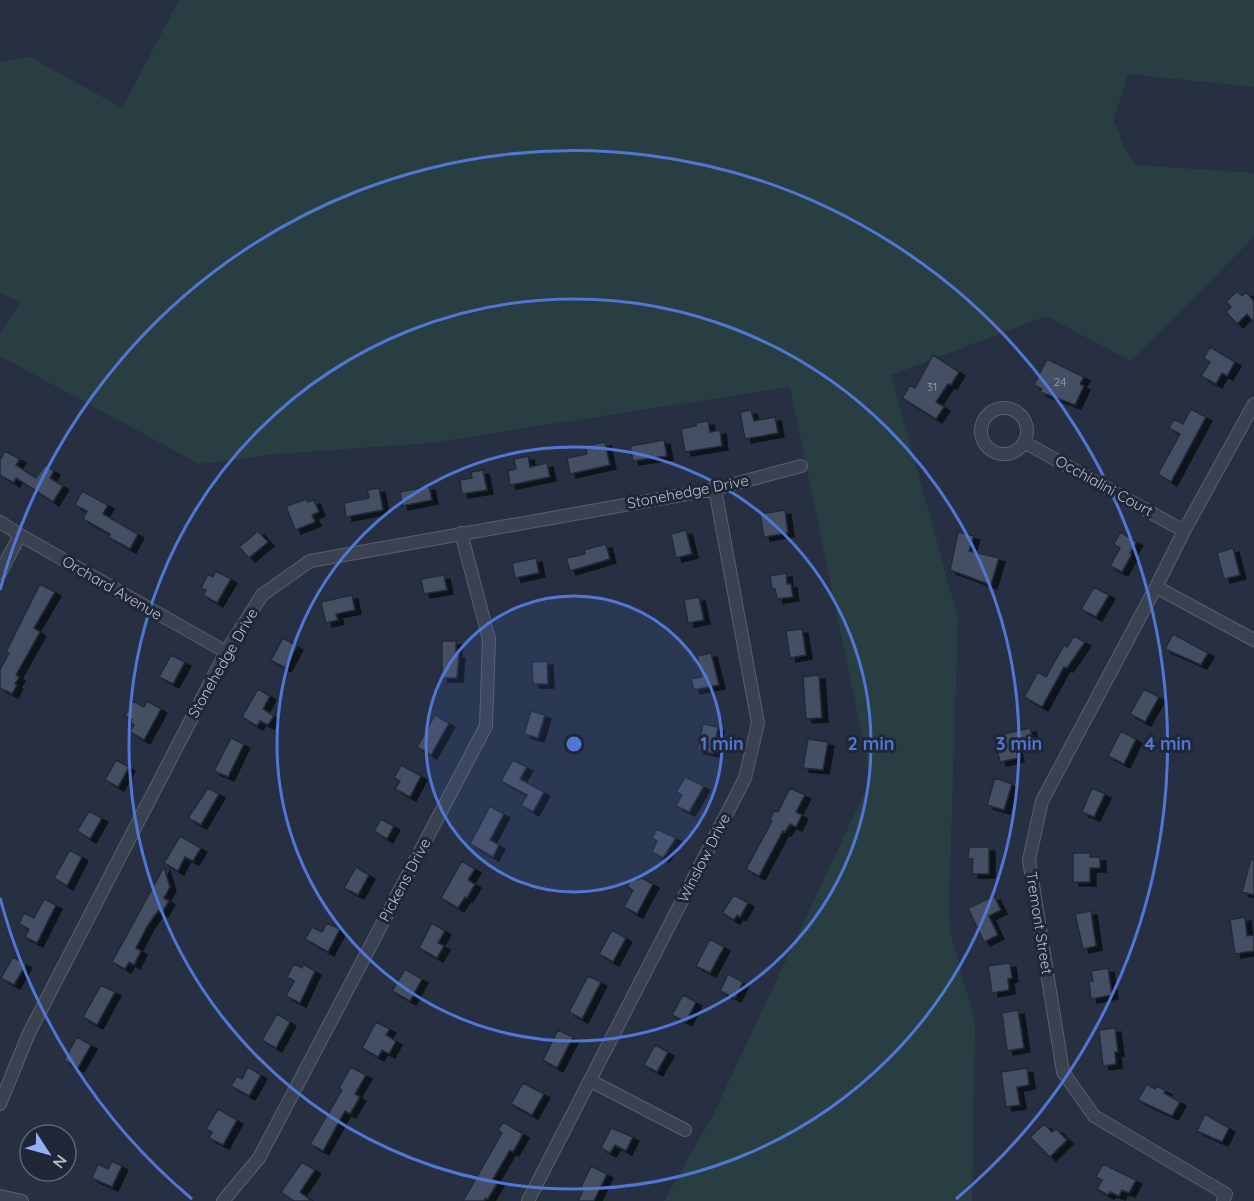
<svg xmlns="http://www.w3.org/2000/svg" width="1254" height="1201" viewBox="0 0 1254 1201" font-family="Quicksand,sans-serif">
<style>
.green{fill:#283e42}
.building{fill:#455063;stroke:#212939;stroke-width:1.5;filter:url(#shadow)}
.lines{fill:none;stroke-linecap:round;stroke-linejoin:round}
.minor-casing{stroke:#58606f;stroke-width:14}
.minor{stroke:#3a4251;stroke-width:12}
.ring{fill:none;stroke:#5375d3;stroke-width:3}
.labels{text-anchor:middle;stroke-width:6;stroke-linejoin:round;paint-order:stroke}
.number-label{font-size:12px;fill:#9aa2b1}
.street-label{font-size:15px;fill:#b7becb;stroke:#1f2737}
.centre{fill:#5375d3;stroke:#1f2737;stroke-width:3}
.ring-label{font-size:18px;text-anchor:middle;font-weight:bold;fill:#5375d3;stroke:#1f2737;stroke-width:6;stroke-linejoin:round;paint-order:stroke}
</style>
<defs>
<filter id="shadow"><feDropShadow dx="6" dy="4" stdDeviation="0" flood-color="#0009"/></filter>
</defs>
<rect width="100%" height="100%" fill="#263042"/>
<path class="green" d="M179,0H1254V87L1128,74L1114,120L1125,150L1136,165L1254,173V237L1131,361L1046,316L891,375L958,618L949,904L950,931L975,1022L972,1201H664L714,1113L871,779L790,387L430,443L276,454L199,464L0,356V333L20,303L0,292V62L30,57L122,108Z"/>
<path class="building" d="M1237,291L1242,296L1246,292L1254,301V322L1247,314L1237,324L1226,312L1231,307L1226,302Z
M1210,347L1235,362L1227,376L1222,373L1216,384L1201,376L1210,362L1204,358Z
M933,355L959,372L951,385L948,384L936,402L944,407L936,419L902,398L910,385L915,388Z
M1047,359L1084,377L1080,384L1084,386L1075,405L1040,392L1042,389L1034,385Z
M1191,409L1206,417L1171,482L1158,474L1180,434L1169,428L1174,419L1183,424Z
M751,410L754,421L775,417L778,433L745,439L740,412Z
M708,421L710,432L720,430L722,446L685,452L681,429L696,426V423Z
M664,440L667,456L633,461L630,446Z
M605,442L610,465L570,474L567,458L587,454L585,446Z
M5,451L20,459L16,465L36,478L45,465L54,471L50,478L63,486L53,502L16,478L14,483L0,475V460Z
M528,456L530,467L547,463L550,477L510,485L508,471L516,469L514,459Z
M483,470L487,490L462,494L460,480L472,478L471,472Z
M429,486L432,500L402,506L400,492Z
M379,488L383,510L346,517L344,503L369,498L367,490Z
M82,491L108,505L103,514L138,534L130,549L108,537L110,534L83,519L87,511L75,505Z
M307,499L308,502L314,500L319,512L312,515L315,522L295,530L286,506Z
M785,510L788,533L764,537L760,514Z
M686,530L692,554L676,558L671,534Z
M258,531L268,542L249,558L239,547Z
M958,532L974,536L969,551L999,558L991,585L950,570Z
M1120,532L1137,542L1130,553L1132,554L1122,572L1110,566L1120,548L1114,544Z
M606,544L610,559L570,571L566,558L585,554L584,550Z
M1233,548L1240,575L1224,579L1217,553Z
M536,558L539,573L515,578L512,563Z
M216,571L231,579L217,603L203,595L206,590L201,588L208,574L213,577Z
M786,573L787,584H791L793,597L777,599L775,589H772L770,576Z
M444,575L447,590L424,594L421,579Z
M40,584L55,592L34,628L40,632L16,675L19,677L15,684L17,685L12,694L0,688V670L9,653L6,652Z
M1094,587L1109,595L1096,617L1081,609Z
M352,595L355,610L336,614L338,620L326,623L321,602Z
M699,597L704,620L688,623L684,600Z
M802,629L806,655L790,658L786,631Z
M1173,634L1208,653L1201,665L1165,649Z
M1074,636L1085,642L1067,668L1064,667L1042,707L1024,697L1038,672L1046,677L1064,645L1067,647Z
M283,638L297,646L285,668L271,660Z
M442,641H456V654H459L457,678H442Z
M711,653L719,685L694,690L691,679L702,677L697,656Z
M171,655L185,662L173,684L159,677Z
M547,661L548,684H533L532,662Z
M819,675L822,718L806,719L803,677Z
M258,689L270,696L263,709L274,716L268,725L260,721L257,726L242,717Z
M1144,689L1159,697L1145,722L1130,714Z
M133,701L144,707L147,701L161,709L144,740L130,732L134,725L130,722L132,720L125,716Z
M531,711L545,715L538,738L524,734Z
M435,715L449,723L431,755L417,747Z
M703,724L718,727L713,753L698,750Z
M1030,728L1033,741L1015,745L1018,758L1000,762L994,736Z
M1121,731L1136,739L1124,764L1108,756Z
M231,738L244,744L228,777L214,771Z
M808,739L828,742L823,770L803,768Z
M116,760L129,767L118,787L105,780Z
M513,760L527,767L520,779L544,792L533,812L521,805L527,795L501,781Z
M401,765L421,776L410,797L395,789L400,781L394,778Z
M685,777L704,786L689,812L676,806L682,795L676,792Z
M995,778L1012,784L1004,810L987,805Z
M208,788L219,794L201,825L188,818Z
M790,788L805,795L796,812L802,815L796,827L790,824L785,832L783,831L759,876L746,869L772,821L770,819L774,811L778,812Z
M1092,788L1105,794L1094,817L1082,812Z
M490,806L504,814L490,840L499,845L493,857L470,844Z
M89,811L102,818L90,839L77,831Z
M381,819L394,826L387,839L374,831Z
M657,829L676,838L663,858L652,852L657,841L652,838Z
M180,836L201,848L193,861L185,857L178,871L164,863Z
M969,847H989V874H972L973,859H968Z
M70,850L82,857L67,886L54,878Z
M1073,853H1090V857H1100V868H1090V882H1073Z
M1251,859L1254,860V895L1242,892Z
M462,861L475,869L468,880L475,884L467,898L465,897L458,908L441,898Z
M164,867L170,887L164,898L169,901L162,913L158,911L148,925L136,948L141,951L134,965L129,962L125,969L112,962Z
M356,867L369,875L358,895L344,888Z
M633,877L638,880L640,877L653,884L637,914L624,907L633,890L627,887Z
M734,895L748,903L740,917L737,915L734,920L722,913Z
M994,896L1001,910L989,916L998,935L984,942L968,908Z
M44,899L56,905L37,943L25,937L29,929L19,924L24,913L34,918Z
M1091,911L1096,946L1083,949L1075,914Z
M1245,917L1247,936L1254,935V951L1235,954L1230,920Z
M327,923L340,929L328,952L305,939L312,927L322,932Z
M432,923L445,931L438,943L444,946L437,958L419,948Z
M612,930L626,938L613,962L599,954Z
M710,939L724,947L710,973L696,966Z
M13,957L26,964L14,985L1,978Z
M1010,963L1012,978L1008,979L1009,990L992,993L988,966Z
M294,964L302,968L303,964L315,971L300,1003L286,996L294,981L287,977Z
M1108,968L1112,995L1091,999L1089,981H1093L1091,971Z
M405,969L422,979L410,1001L392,991Z
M728,974L743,982L735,998L720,991Z
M588,976L601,982L582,1019L569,1012Z
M101,985L115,992L97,1025L83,1017Z
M683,995L696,1002L686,1022L672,1015Z
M1018,1010L1024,1048L1007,1051L1002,1013Z
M277,1014L290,1022L276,1048L262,1040Z
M376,1022L390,1029L386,1035L396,1041L389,1054L382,1050L378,1057L362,1048Z
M1115,1028L1118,1052H1115L1116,1064L1103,1066L1099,1030Z
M558,1030L573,1037L557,1068L543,1060Z
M77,1037L91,1045L78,1068L64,1060Z
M655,1045L668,1052L657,1072L644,1065Z
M248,1067L261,1075L249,1096L231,1086L237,1076L242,1079Z
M351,1067L366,1075L355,1094L360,1097L350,1114L345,1111L323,1151L310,1144L342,1090L339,1088Z
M1027,1068L1029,1085L1017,1087L1020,1105L1006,1107L1001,1072Z
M523,1083L544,1094L532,1115L511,1104Z
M1147,1084L1155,1089L1157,1086L1166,1091L1164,1093L1180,1102L1172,1116L1138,1100Z
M218,1109L237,1120L223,1145L209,1138L212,1132L206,1129Z
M1205,1114L1229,1128L1222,1142L1197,1131Z
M503,1122L523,1134L513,1152L510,1150L493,1179L498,1182L488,1199L486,1198L484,1201H463L502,1133L498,1130Z
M1044,1124L1052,1132L1056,1129L1067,1140L1050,1157L1030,1137Z
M611,1128L633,1137L626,1151L615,1145L610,1153L601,1148Z
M112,1161L122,1166L112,1187L92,1178L98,1164L108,1169Z
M302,1162L315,1170L300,1192L312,1201H294L281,1192Z
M1103,1164L1136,1180L1129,1193L1122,1190L1119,1196L1110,1192L1108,1195L1097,1189L1102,1180L1096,1177Z
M591,1166L607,1174L594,1201H578L584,1188L581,1187Z"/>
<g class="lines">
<defs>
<path id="minor" d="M981 431a23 23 0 1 1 46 0a23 23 0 1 1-46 0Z
M1024,442L1184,531
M0,522L20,535L226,652
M0,573L20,535
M1156,587L1254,640
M591,1081L685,1130
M0,1104L29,1033L226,652L262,595L310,561L715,489L801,466
M0,1196L22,1201
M223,1201L259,1158L486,726L489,639L461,533
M528,1201L745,778L758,723L715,489
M1223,1201L1226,1194L1094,1116L1063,1072L1029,860L1042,801L1156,587L1184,531L1254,404"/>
</defs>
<use href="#minor" class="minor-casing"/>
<use href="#minor" class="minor"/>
</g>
<circle cx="574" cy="744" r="148" fill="#5375d3" fill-opacity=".12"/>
<g class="ring">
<circle cx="574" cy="744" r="148"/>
<circle cx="574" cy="744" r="297"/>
<circle cx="574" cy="744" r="445"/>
<path d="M192 1199A594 594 0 0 1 0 898M0 590A594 594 0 1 1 956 1199"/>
</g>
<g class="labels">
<g class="number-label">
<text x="1060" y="386">24</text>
<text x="932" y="391">31</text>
</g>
<g class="street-label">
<text transform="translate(1104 486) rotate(29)" y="5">Occhialini Court</text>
<text transform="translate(688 492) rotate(-11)" y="5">Stonehedge Drive</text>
<text transform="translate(112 588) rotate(30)" y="5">Orchard Avenue</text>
<text transform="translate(223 663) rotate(-60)" y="5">Stonehedge Drive</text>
<text transform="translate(704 858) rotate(-63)" y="5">Winslow Drive</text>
<text transform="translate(405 880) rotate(-62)" y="5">Pickens Drive</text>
<text transform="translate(1039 923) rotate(81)" y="5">Tremont Street</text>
</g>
</g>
<circle cx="574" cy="744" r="9" class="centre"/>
<g class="ring-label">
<text x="722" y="750">1 min</text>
<text x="871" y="750">2 min</text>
<text x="1019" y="750">3 min</text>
<text x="1168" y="750">4 min</text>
</g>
<g transform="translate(48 1153) rotate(126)"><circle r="28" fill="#1f2737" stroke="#5c6372" stroke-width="1.5"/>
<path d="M0-4.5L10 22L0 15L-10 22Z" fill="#90b0f8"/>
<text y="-9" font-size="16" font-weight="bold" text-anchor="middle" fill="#b7becb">N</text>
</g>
</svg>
